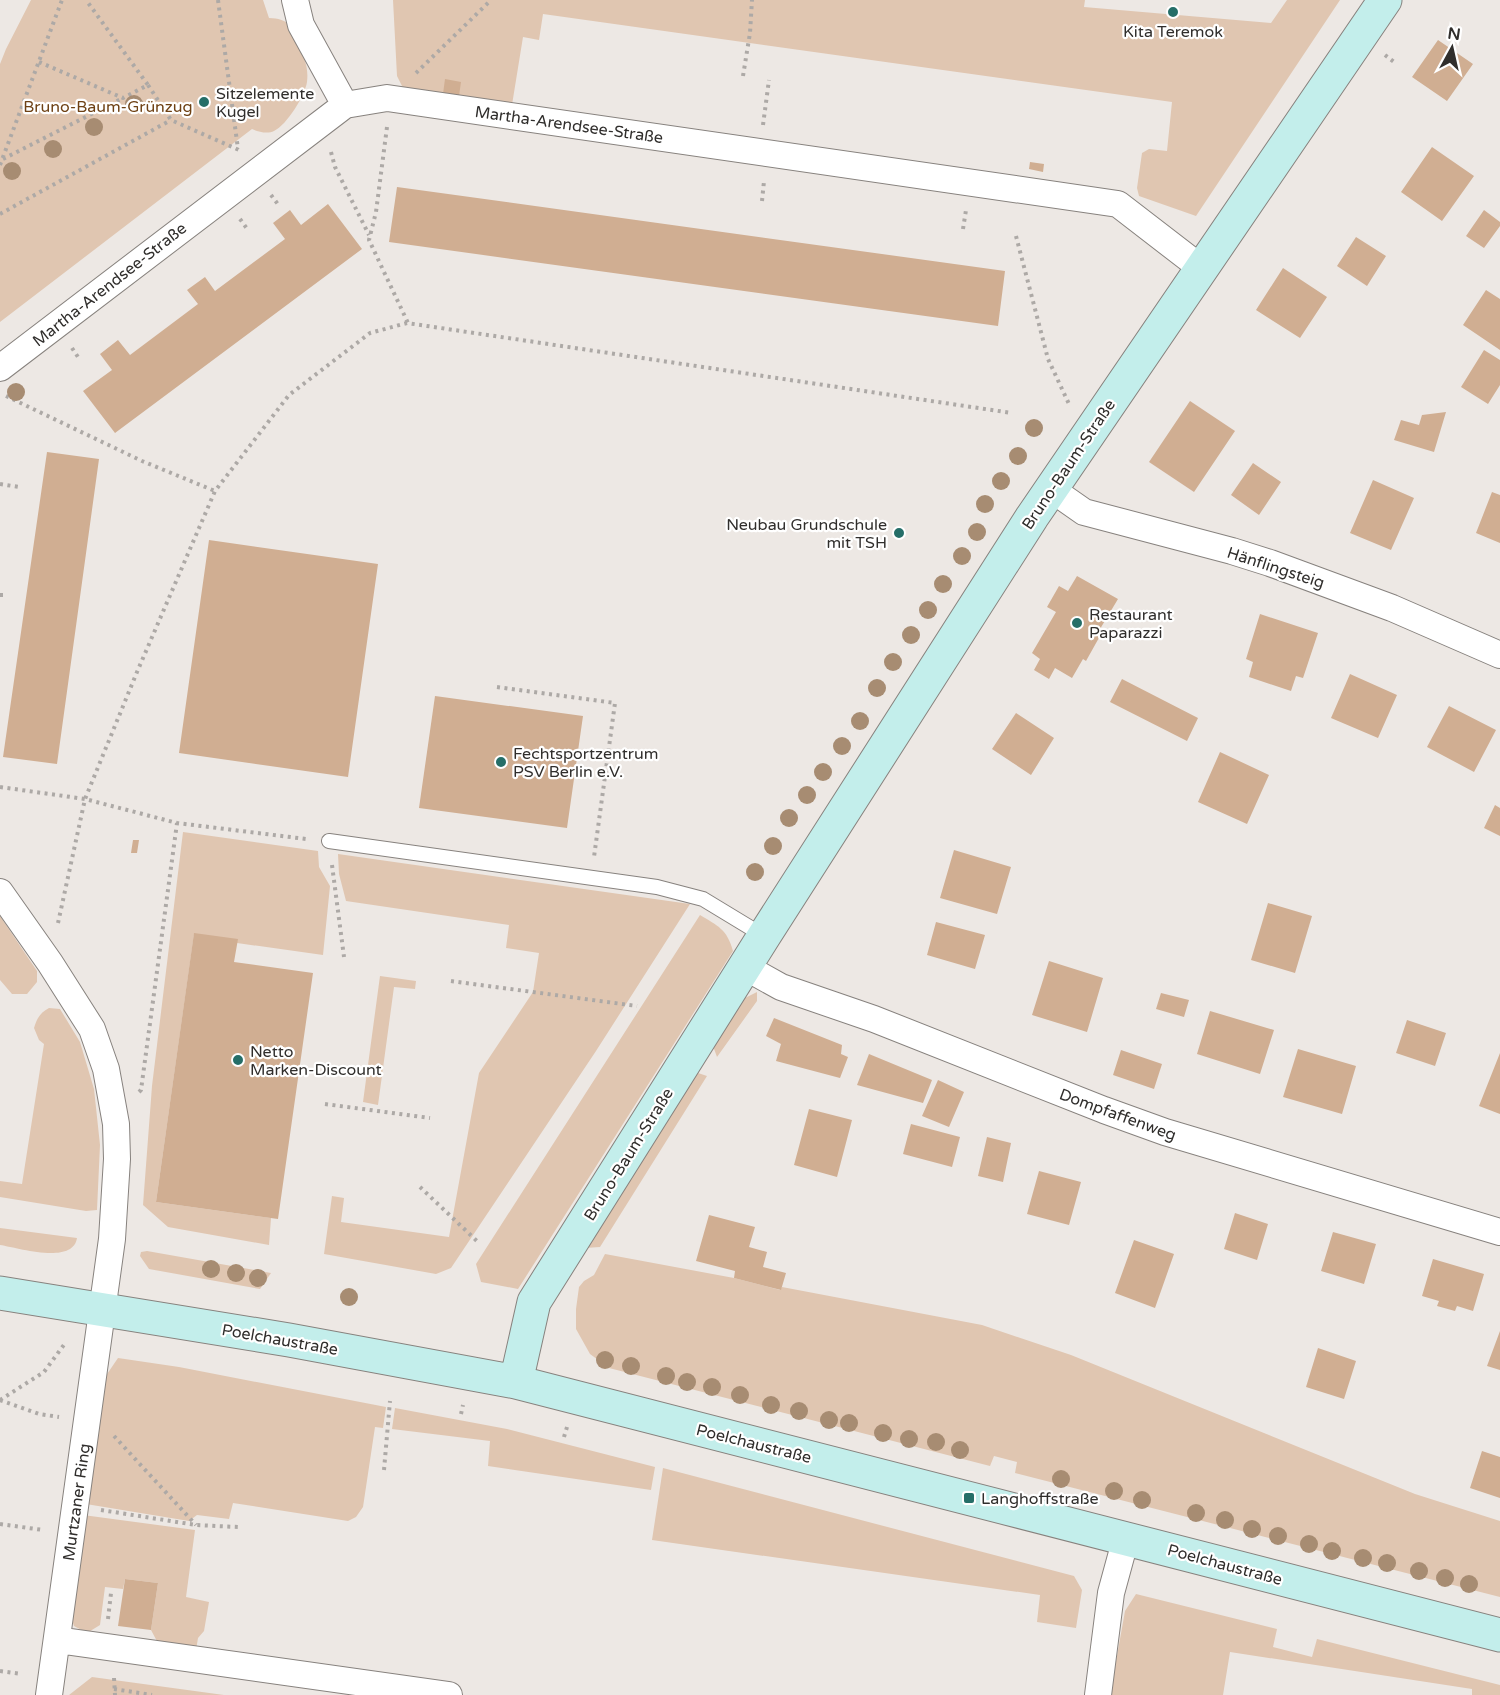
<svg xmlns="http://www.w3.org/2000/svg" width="1500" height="1695" viewBox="0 0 1500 1695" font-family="'Varela Round',sans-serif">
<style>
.green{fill:#e0c6b1}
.building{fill:#d0ae92}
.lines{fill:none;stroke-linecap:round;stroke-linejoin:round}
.lane-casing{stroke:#87827e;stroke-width:16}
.street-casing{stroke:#87827e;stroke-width:28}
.secondary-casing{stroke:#87827e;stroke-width:35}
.path{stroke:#ada9a6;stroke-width:4;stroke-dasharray:3 4.5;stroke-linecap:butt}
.lane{stroke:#fff;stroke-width:14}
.street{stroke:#fff;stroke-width:26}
.secondary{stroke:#c3eeeb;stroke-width:33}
.tree{fill:#a78c72}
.poi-dot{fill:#256e68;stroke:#fff;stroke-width:2}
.labels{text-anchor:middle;stroke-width:4.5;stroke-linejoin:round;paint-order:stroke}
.poi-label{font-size:16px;fill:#302e2c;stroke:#fff;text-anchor:start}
.park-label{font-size:16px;fill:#6e4114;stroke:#fff}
.street-label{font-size:16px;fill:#302e2c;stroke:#fff}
</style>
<rect width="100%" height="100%" fill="#ede8e4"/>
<path class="green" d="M31,0H263L269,18C289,19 289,24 297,42C303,55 309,66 307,82C305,95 287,125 274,131C268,134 258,132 252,129L0,322V64L6,49Z
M393,0H1085L1084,7L1271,23L1287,0H1340L1196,216L1139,196L1137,188L1142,153L1149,149L1167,151L1172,102L543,14L539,40L523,37L511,111L407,96L397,76Z
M183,832L318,851L319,867L330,886L323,955L237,943L194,934L156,1202L271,1218L269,1245L168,1227L143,1205L152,1086Z
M338,854L690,904L596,1051L451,1268L436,1274L324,1254L332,1196L344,1198L341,1222L449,1237L479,1073L533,992L539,953L506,948L509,925L346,901L339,874Z
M700,915C718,926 727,929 733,951L518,1289L481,1282L476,1264Z
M0,916L37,971V982L27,994H12L0,980Z
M380,976L416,981L415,989L394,987L378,1105L363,1102Z
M757,992V1001L717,1057L713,1046L741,1000Z
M49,1008L60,1009L80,1042L94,1089L100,1145L97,1210L86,1211L0,1197V1181L22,1184L44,1044L39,1040L34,1028C37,1018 40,1013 49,1008Z
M695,1072L707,1076L600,1247L585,1248Z
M0,1228L77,1238C73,1265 19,1248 0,1245Z
M147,1251L271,1273L260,1289L149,1269L140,1256L141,1252Z
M605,1254L734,1278L780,1290L782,1287L982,1325L1071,1355L1415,1494L1500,1521V1597L1015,1473L1017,1462L994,1456L990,1466L609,1368L590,1354L576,1329V1309L579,1287L584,1281L594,1275Z
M118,1358L179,1367L386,1407L383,1428L375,1427L363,1507L356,1517L348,1521L233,1503L229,1519L197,1515L189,1521L86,1504L103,1380Z
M395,1408L507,1429L655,1467L651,1490L488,1466L490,1441L392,1429Z
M663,1468L1074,1576L1082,1590L1076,1628L1037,1622L1040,1595L652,1540Z
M83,1515L195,1530L186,1597L209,1602L204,1631L198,1638L196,1650L159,1645L151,1630L158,1583L125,1579L123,1589L105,1587L100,1625L87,1633L74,1626L70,1614Z
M1136,1594L1277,1629L1273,1647L1312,1657L1317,1639L1500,1685V1695H1472V1689L1230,1652L1223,1695H1110L1125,1611Z
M92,1677L224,1695H69Z"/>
<path class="building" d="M1438,40L1473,64L1447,101L1412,77Z
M445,79L461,82L459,96L443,94Z
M1432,147L1474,176L1442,221L1401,192Z
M1030,162L1044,164L1043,172L1029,169Z
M397,187L1005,271L998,326L389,242Z
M328,204L362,249L115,433L83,391L112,370L100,354L118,340L130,355L198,304L187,290L205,277L215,291L285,239L273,223L290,210L301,225Z
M1484,210L1500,222V226L1484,248L1466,236Z
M1356,237L1386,256L1367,286L1337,266Z
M1283,268L1327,297L1300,338L1256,310Z
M1486,290L1500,299V350L1463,325Z
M1484,350L1500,360V385L1488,404L1461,387Z
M1190,401L1235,431L1194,492L1149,462Z
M1446,412L1434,452L1394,440L1401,420L1419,425L1422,415Z
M47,452L99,459L57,764L3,757Z
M1253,463L1281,482L1259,515L1231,495Z
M1373,480L1414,498L1391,550L1350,533Z
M1492,492L1500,495V543L1476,533Z
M209,540L378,564L348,777L179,753Z
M1077,576L1118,599L1097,634L1100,636L1086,661L1083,659L1072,678L1055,668L1049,679L1034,670L1040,659L1032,653L1056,612L1047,607L1059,586L1068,591Z
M1260,614L1318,633L1303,678L1296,676L1291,691L1249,677L1253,662L1246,659Z
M1350,674L1397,695L1378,738L1331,718Z
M1122,679L1198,718L1187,741L1110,702Z
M435,696L583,716L567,828L419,808Z
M1449,706L1496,730L1474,772L1427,747Z
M1016,713L1054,738L1031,775L992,749Z
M1220,752L1269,775L1247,824L1198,802Z
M1495,805L1500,808V836L1484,828Z
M133,840H139L137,853H131Z
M954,850L1011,867L997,914L940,898Z
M1268,903L1312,916L1295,973L1251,960Z
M936,922L985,935L975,969L927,955Z
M194,933L238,939L234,962L313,973L278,1219L156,1202Z
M1049,961L1103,978L1087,1032L1032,1015Z
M1161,993L1189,1000L1184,1017L1156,1009Z
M1210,1011L1274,1030L1260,1074L1197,1054Z
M774,1018L842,1045L841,1054L848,1057L840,1078L776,1061L781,1044L766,1036Z
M1407,1020L1446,1033L1435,1066L1396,1053Z
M1298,1049L1356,1066L1342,1114L1283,1097Z
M1121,1050L1162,1064L1154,1089L1113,1075Z
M1500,1053V1114L1479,1106Z
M869,1054L932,1080L923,1103L857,1085Z
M938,1080L964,1092L949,1127L922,1116Z
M809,1109L852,1120L837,1177L794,1165Z
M911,1124L960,1137L952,1167L903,1154Z
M987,1137L1011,1143L1003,1182L978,1176Z
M1039,1171L1081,1182L1069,1225L1027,1214Z
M1235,1213L1268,1224L1257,1260L1224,1249Z
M709,1215L755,1227L749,1247L767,1252L763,1267L786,1273L781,1290L734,1278L735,1271L696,1261Z
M1333,1232L1376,1244L1364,1284L1321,1271Z
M1134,1240L1174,1254L1155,1308L1115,1293Z
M1433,1259L1484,1274L1473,1311L1457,1306L1455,1311L1437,1306L1439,1301L1422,1296Z
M1500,1331V1370L1487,1366Z
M1318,1348L1356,1361L1344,1399L1306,1387Z
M1482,1451L1500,1457V1498L1470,1488Z
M125,1579L158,1583L151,1630L118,1626Z"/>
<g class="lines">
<defs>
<path id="lane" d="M329,841L657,887L703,899L764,936"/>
<path id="street" d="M295,0L301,25L345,105
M0,368L345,105L387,98L1118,204L1201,268
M1051,489L1084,512L1232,551L1270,563L1392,608L1500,655
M0,892L50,963L92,1029L106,1069L116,1124L117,1159L112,1239L49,1695
M745,967L781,987L874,1019L1104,1110L1165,1132L1500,1232
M57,1640L449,1695
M1098,1695L1111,1593L1126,1538"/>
<path id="secondary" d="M0,1293L289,1340L516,1382L1500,1635
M516,1382L534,1302L764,936L1032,517L1385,0"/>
</defs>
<use href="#lane" class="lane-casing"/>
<use href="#street" class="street-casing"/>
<use href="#secondary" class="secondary-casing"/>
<path class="path" d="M218,0L238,149
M1385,55L1394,62
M39,62L123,98L148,85L86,0
M416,73L491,0
M743,76L750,33L752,0
M148,85L171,120L239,150
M763,125L769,80
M387,127L376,212L369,240L408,323
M331,152L335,167L369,235
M3,159L123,98
M0,165L62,0
M271,195L280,207
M762,201L764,181
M0,214L171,120
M240,219L248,230
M963,229L966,210
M1016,236L1048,359L1069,404
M72,348L78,357
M6,396L142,461L215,491
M0,484L19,487
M0,595H3
M497,687L615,703L594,857
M0,787L85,799L177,823L306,839
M332,865L344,957
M58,923L85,799L137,672L215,491L289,395L370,333L407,323L1012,413
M451,981L637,1006
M139,1092L141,1090L177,823
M325,1104L430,1118
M420,1187L479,1243
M0,1400L44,1372L66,1342
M0,1400L39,1414L59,1417
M461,1414L463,1405
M114,1436L196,1525
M564,1437L567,1427
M384,1470L390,1401
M101,1510L196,1525L238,1527
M0,1524L43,1530
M108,1619L111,1593
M0,1671L22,1674
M114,1678L115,1695
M114,1689L152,1695"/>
<use href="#lane" class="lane"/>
<use href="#street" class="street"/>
<use href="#secondary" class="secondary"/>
</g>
<g class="tree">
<circle cx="134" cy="104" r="9"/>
<circle cx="94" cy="127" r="9"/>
<circle cx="53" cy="149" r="9"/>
<circle cx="12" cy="171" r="9"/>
<circle cx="16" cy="392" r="9"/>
<circle cx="1034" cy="428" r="9"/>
<circle cx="1018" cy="456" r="9"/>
<circle cx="1001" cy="481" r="9"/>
<circle cx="985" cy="504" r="9"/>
<circle cx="977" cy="532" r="9"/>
<circle cx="962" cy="556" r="9"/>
<circle cx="943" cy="584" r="9"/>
<circle cx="928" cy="610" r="9"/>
<circle cx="911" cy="635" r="9"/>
<circle cx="893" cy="662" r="9"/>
<circle cx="877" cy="688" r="9"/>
<circle cx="860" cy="721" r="9"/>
<circle cx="842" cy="746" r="9"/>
<circle cx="823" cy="772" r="9"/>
<circle cx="807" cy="795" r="9"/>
<circle cx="789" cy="818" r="9"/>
<circle cx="773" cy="846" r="9"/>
<circle cx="755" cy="872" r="9"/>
<circle cx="211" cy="1269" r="9"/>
<circle cx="236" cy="1273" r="9"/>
<circle cx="258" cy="1278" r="9"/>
<circle cx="349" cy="1297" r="9"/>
<circle cx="605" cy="1360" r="9"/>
<circle cx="631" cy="1366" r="9"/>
<circle cx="666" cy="1376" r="9"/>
<circle cx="687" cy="1382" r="9"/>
<circle cx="712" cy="1387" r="9"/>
<circle cx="740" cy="1395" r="9"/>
<circle cx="771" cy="1405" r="9"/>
<circle cx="799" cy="1411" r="9"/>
<circle cx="829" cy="1420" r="9"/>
<circle cx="849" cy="1423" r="9"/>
<circle cx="883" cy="1433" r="9"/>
<circle cx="909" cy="1439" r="9"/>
<circle cx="936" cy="1442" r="9"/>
<circle cx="960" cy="1450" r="9"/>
<circle cx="1061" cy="1479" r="9"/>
<circle cx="1114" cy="1491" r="9"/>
<circle cx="1142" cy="1500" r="9"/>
<circle cx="1196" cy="1513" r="9"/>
<circle cx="1225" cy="1520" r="9"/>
<circle cx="1252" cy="1529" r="9"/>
<circle cx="1278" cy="1536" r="9"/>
<circle cx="1309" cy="1544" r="9"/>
<circle cx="1332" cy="1551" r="9"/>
<circle cx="1363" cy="1558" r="9"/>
<circle cx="1387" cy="1563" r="9"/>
<circle cx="1419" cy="1571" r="9"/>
<circle cx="1445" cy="1578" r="9"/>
<circle cx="1469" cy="1584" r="9"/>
</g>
<g class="poi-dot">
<circle cx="1173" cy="12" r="6"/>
<circle cx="204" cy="102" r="6"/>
<circle cx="899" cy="533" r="6"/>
<circle cx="1077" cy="623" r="6"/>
<circle cx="501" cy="762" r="6"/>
<circle cx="238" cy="1060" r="6"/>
<rect x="963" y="1492" width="12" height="12" rx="3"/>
</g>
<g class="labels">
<g class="poi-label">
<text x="1173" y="37" text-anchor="middle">Kita Teremok</text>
<text x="216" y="99">Sitzelemente<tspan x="216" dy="18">Kugel</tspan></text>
<text x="887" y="530" text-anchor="end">Neubau Grundschule<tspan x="887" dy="18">mit TSH</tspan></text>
<text x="1089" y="620">Restaurant<tspan x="1089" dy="18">Paparazzi</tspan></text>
<text x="513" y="759">Fechtsportzentrum<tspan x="513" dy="18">PSV Berlin e.V.</tspan></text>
<text x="250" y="1057">Netto<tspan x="250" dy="18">Marken-Discount</tspan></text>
<text x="981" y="1504">Langhoffstraße</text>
</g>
<g class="park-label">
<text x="108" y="112">Bruno-Baum-Grünzug</text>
</g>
<g class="street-label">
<text transform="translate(569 124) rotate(8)" y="6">Martha-Arendsee-Straße</text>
<text transform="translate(109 284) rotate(-38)" y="6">Martha-Arendsee-Straße</text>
<text transform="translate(1068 464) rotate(-56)" y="6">Bruno-Baum-Straße</text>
<text transform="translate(1276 567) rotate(18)" y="6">Hänflingsteig</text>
<text transform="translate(1118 1114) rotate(20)" y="6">Dompfaffenweg</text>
<text transform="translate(628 1154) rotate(-58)" y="6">Bruno-Baum-Straße</text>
<text transform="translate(280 1339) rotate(10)" y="6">Poelchaustraße</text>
<text transform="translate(754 1443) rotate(14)" y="6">Poelchaustraße</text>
<text transform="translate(76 1502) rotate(-82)" y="6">Murtzaner Ring</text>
<text transform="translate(1225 1564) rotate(15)" y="6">Poelchaustraße</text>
</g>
</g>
<g transform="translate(1452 48) rotate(8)" stroke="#ffffff" stroke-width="4.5" paint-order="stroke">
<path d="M0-4.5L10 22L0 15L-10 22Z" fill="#302e2c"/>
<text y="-9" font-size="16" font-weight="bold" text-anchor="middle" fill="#302e2c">N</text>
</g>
</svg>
